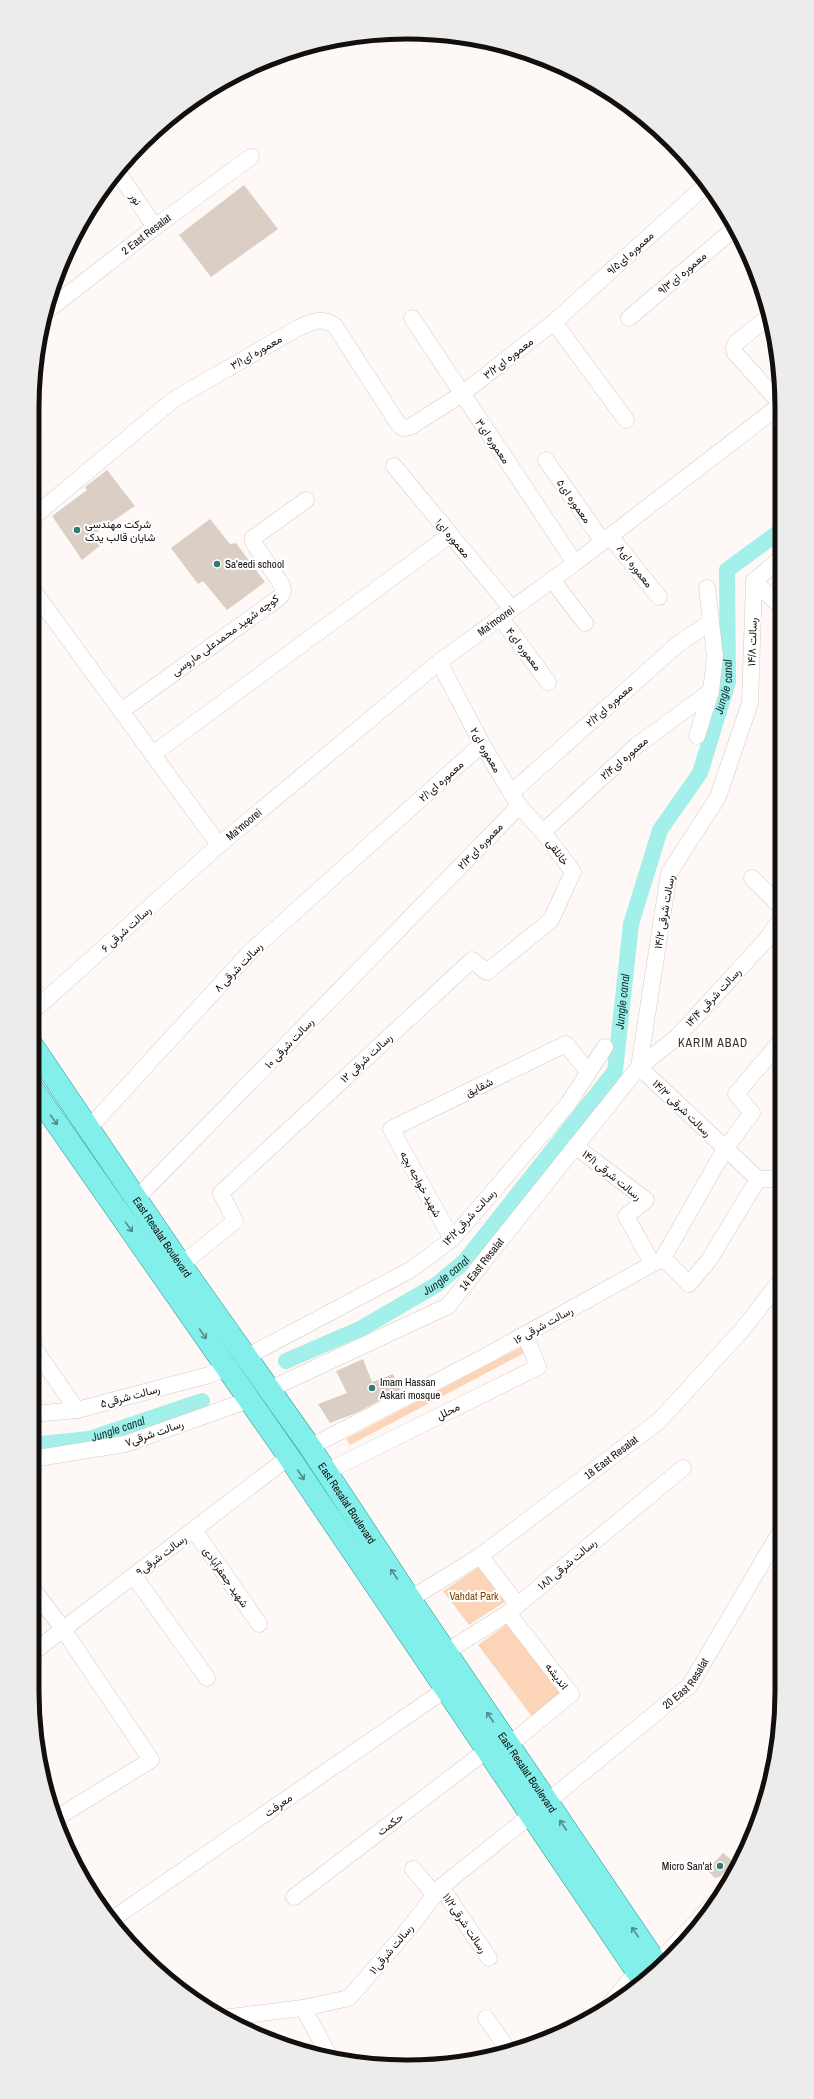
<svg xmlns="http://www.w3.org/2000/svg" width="814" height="2099" viewBox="0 0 814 2099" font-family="'Archivo Narrow',Vazirmatn,sans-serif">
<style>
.green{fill:#fcd4b7}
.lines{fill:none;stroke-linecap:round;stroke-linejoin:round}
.canal{stroke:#a3efe9;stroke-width:16}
.building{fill:#dacec5}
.minor-casing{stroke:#d6cac1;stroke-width:17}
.primary-casing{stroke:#269994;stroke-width:23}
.minor{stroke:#fff;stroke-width:16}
.primary{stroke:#83efeb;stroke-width:22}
.oneway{stroke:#518a87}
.poi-dot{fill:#327b77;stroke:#fff;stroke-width:1.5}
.labels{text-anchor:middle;stroke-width:4;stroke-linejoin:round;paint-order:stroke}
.street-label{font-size:11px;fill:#130f0c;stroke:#fff}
.poi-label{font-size:11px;fill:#130f0c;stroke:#fff;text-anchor:start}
.park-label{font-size:11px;fill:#7a3f00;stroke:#fff}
.water-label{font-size:12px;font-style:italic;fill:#0d3331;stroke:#fff}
.neighbourhood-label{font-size:12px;letter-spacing:1px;fill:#352c25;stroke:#fff}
.rim{fill:none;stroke:#130f0c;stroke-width:5}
</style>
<rect width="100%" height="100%" fill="#fef9f6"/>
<path class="green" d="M527,1344L530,1350L350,1445L346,1439Z
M479,1567L506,1601L469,1625L443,1591Z
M508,1623L561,1694L533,1718L478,1645Z"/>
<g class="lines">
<g class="canal">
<path id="s1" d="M286,1361L362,1328L436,1285L465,1261L615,1071L631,924L660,830L700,773L728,682L727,570L779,532"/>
<path id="s2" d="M32,1445L89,1439L202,1401"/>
</g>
</g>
<path class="building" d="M244,185L278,229L211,277L179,235Z
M107,470L135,506L95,533L102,544L82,560L52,516L87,490L85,487Z
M210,519L230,544L236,543L265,582L227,610L203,581L198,584L171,548Z
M363,1359L372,1382L393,1374L400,1390L356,1413L330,1423L318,1404L347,1393L336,1371Z
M723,1853L734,1862L720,1877L715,1878L707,1870Z"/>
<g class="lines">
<defs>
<g id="minor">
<path d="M117,171L155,227"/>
<path id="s3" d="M44,313L155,227L251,157"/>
<path d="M412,318L575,563"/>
<path d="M629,318L735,228"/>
<path d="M767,318L736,343L734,348L735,353L779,402"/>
<path d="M554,322L626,420"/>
<path d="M546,460L603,542"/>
<path d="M394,466L512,609"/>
<path d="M32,518L173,400L298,328C312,322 322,316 335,326L397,422L403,428L410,427L462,394L554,322L706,185"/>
<path d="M610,536L659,597"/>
<path d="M552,580L585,623"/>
<path d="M754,581L779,605"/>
<path d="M32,589L219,845"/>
<path d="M500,617L548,682"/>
<path d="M121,711L280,597L283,591L282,585L253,542V538L306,500"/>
<path d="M697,736L711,691L715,656L707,588"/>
<path d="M153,754L450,535"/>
<path d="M511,793L678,644L711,622"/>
<path d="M543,832L636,746L711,691"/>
<path d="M752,878L780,906"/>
<path id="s4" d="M32,1012L219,845L439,662L575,563L779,406"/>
<path d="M639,1067L669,873L718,797L750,703L754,581L779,560"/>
<path d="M639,1067L758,1179L709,1260L689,1284L663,1258"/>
<path d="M89,1128L251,951L482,744"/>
<path d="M575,1146L646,1200L626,1216L652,1263"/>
<path d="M758,1179H781"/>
<path d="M136,1199L519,806"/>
<path d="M452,1239L391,1129L566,1044L588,1072"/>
<path d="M181,1265L235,1221L221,1193L472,960L487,972L551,920L573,872L543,832L519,806L482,744L439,662"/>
<path d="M32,1345L77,1410"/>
<path d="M246,1357L412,1269L452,1239L568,1104L605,1047"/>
<path id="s5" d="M268,1390L448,1306L639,1067L677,1037L766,940L780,920"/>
<path d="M32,1414L77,1410L209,1375L226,1368"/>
<path d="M310,1447L486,1356L663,1258L725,1149L752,1113L736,1094L780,1042"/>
<path d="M32,1459L125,1444L249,1400"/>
<path d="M326,1472L538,1367L525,1334"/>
<path d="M194,1530L259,1624"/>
<path d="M480,1556L518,1605"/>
<path d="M134,1576L207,1678"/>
<path d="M32,1588L63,1629L151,1760L55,1819"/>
<path id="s6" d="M410,1599L480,1556L659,1421L743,1329L781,1280"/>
<path d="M508,1613L571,1694L509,1745"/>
<path d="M446,1652L508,1613L683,1468"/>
<path d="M32,1653L289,1457"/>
<path id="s7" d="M547,1802L690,1685L782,1529"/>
<path d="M413,1869L435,1895"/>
<path d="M441,1887L489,1958"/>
<path d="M294,1897L487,1750"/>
<path d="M111,1920L446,1689"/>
<path d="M657,1964L717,1900"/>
<path d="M303,2008L330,2057"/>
<path d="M606,2009L637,1971"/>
<path d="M222,2018L303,2008L349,1998L406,1932L441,1887L531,1815"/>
<path d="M486,2018L509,2051"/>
</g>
<g id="primary">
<path id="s8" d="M32,1045L181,1265L310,1447L410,1599L657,1964"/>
<path d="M32,1088L289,1457L642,1979"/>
</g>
</defs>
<use href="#minor" class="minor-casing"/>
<use href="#primary" class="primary-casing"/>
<use href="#minor" class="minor"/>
<use href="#primary" class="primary"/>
</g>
<defs><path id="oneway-shaft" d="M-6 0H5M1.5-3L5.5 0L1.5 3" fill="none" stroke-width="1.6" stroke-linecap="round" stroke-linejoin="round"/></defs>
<g class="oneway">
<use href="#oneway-shaft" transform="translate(54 1120) rotate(55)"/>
<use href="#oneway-shaft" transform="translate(129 1227) rotate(55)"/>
<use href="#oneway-shaft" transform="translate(203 1334) rotate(55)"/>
<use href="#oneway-shaft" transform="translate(301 1475) rotate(56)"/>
<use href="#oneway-shaft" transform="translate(394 1574) rotate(-124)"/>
<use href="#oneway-shaft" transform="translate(490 1717) rotate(-124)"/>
<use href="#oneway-shaft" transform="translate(563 1825) rotate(-124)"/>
<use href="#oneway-shaft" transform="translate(635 1932) rotate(-124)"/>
</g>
<g class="poi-dot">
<circle cx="77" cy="530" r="4"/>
<circle cx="217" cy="564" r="4"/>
<circle cx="372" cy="1388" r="4"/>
<circle cx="720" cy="1866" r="4"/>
</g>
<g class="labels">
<g class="street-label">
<text transform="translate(136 199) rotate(56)" y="4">نور</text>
<text dy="4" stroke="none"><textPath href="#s3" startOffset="129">2 East Resalat</textPath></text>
<text transform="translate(630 253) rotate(-42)" y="4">معموره ای۹/۵</text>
<text transform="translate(682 273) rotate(-40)" y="4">معموره ای۹/۳</text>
<text transform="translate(256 352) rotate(-30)" y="4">معموره ای۳/۱</text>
<text transform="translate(508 358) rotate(-38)" y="4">معموره ای۳/۲</text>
<text transform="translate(493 441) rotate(56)" y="4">معموره ای۳</text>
<text transform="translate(574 501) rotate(55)" y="4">معموره ای۵</text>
<text transform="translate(453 538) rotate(50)" y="4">معموره ای۱</text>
<text transform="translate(635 566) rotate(52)" y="4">معموره ای۸</text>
<text dy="4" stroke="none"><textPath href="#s4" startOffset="607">Ma'moorei</textPath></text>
<text transform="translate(225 635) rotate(-36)" y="4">کوچه شهید محمدعلی ماروسی</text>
<text transform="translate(752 642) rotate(-88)" y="4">رسالت ۱۴/۸</text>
<text transform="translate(524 649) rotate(53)" y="4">معموره ای۴</text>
<text transform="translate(609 705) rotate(-42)" y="4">معموره ای۲/۲</text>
<text transform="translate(486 750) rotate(60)" y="4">معموره ای۲</text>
<text transform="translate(624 758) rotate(-41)" y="4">معموره ای۲/۴</text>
<text transform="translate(441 781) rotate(-42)" y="4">معموره ای۲/۱</text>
<text dy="4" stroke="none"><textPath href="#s4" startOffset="283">Ma'moorei</textPath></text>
<text transform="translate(480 846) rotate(-46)" y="4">معموره ای۲/۳</text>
<text transform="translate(558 852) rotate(54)" y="4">خانلقی</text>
<text transform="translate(664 912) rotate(-80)" y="4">رسالت شرقی ۱۴/۲</text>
<text transform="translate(126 929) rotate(-42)" y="4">رسالت شرقی ۶</text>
<text transform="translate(238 967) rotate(-46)" y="4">رسالت شرقی ۸</text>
<text transform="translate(713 997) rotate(-47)" y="4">رسالت شرقی ۱۴/۴</text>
<text transform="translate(289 1043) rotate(-46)" y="4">رسالت شرقی ۱۰</text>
<text transform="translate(366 1058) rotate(-43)" y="4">رسالت شرقی ۱۲</text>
<text transform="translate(479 1087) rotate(-26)" y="4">شقایق</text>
<text transform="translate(682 1108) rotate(44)" y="4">رسالت شرقی ۱۴/۳</text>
<text transform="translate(612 1175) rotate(39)" y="4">رسالت شرقی ۱۴/۱</text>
<text transform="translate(421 1184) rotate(61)" y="4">شهید خواجه بچه</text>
<text transform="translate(469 1217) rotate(-47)" y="4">رسالت شرقی۱۴/۲</text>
<text dy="4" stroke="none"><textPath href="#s8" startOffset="232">East Resalat Boulevard</textPath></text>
<text dy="4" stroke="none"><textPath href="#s5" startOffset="252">14 East Resalat</textPath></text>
<text transform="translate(543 1325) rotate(-29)" y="4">رسالت شرقی ۱۶</text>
<text transform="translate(130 1396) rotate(-15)" y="4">رسالت شرقی۵</text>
<text transform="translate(448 1411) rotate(-26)" y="4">محلل</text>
<text transform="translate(154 1433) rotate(-19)" y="4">رسالت شرقی۷</text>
<text dy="4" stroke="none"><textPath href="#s6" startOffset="246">18 East Resalat</textPath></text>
<text dy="4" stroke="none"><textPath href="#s8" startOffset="556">East Resalat Boulevard</textPath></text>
<text transform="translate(161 1555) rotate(-37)" y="4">رسالت شرقی۹</text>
<text transform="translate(567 1564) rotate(-40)" y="4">رسالت شرقی ۱۸/۱</text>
<text transform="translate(226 1577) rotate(55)" y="4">شهید جعفرآبادی</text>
<text transform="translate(557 1676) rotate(53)" y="4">اندیشه</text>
<text dy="4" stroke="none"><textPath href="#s7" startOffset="183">20 East Resalat</textPath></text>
<text dy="4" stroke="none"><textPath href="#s8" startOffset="880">East Resalat Boulevard</textPath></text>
<text transform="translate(278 1805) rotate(-35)" y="4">معرفت</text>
<text transform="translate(390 1824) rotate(-37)" y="4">حکمت</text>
<text transform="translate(465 1923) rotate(56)" y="4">رسالت شرقی۱۱/۲</text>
<text transform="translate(391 1949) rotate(-50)" y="4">رسالت شرقی۱۱</text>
</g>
<g class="poi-label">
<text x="85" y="528">شرکت مهندسی<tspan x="85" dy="13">شایان قالب یدک</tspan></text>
<text x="225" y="568">Sa'eedi school</text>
<text x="380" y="1386">Imam Hassan<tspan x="380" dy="13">Askari mosque</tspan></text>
<text x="712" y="1870" text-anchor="end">Micro San'at</text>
</g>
<g class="park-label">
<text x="474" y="1600">Vahdat Park</text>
</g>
<g class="water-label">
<text dy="4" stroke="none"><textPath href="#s1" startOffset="854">Jungle canal</textPath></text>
<text dy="4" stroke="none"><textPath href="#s1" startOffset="518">Jungle canal</textPath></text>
<text dy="4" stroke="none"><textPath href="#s1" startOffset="182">Jungle canal</textPath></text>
<text dy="4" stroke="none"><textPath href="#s2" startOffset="88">Jungle canal</textPath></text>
</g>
<g class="neighbourhood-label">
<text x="713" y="1047">KARIM ABAD</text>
</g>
</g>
<path d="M0 0H814V2099H0ZM407 39H407A368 368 0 0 1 775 407V1692A368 368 0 0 1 407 2060H407A368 368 0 0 1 39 1692V407A368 368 0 0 1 407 39Z" fill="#ececec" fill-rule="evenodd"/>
<path class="rim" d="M407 39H407A368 368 0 0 1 775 407V1692A368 368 0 0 1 407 2060H407A368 368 0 0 1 39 1692V407A368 368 0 0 1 407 39Z"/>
</svg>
